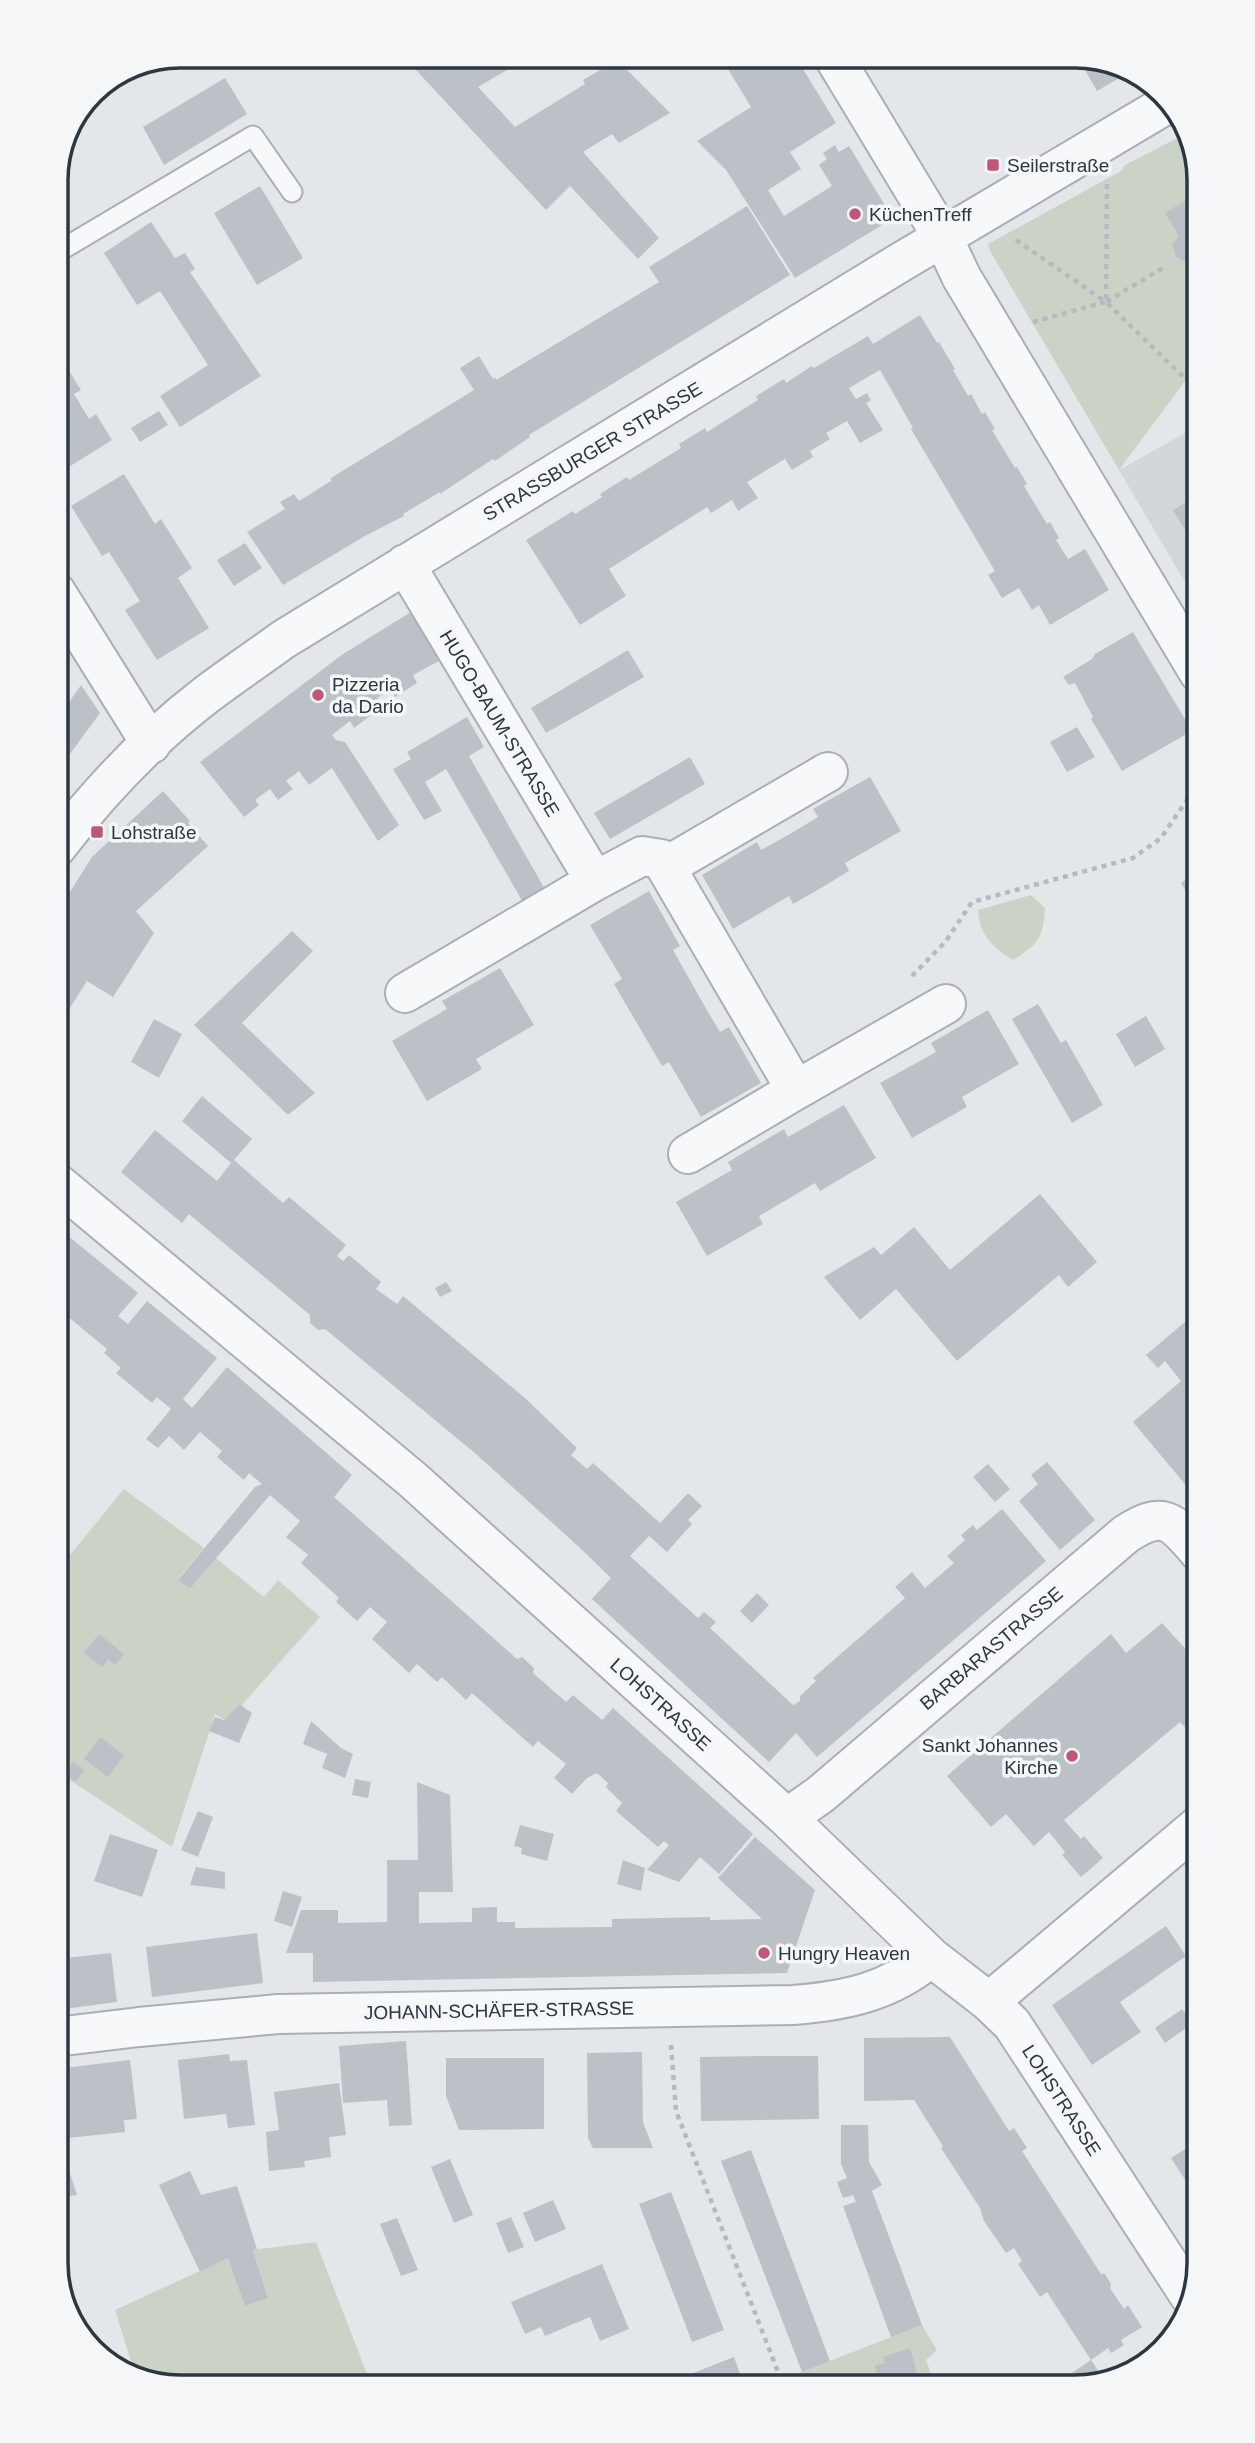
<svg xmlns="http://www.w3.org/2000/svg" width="1255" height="2443" viewBox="0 0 1255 2443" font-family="Arial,sans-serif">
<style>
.built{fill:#d2d7dc}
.green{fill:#cbd3c6}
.building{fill:#bcc1c7}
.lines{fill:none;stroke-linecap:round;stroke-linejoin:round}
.service-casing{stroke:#a9afb4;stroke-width:23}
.minor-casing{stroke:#a9afb4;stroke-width:42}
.path{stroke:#b6babe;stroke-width:4.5;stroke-dasharray:5 5;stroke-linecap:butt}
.service{stroke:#f6f8f9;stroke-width:19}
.minor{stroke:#f6f8f9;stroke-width:38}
.poi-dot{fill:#c15776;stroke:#f4f6f8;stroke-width:2.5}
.labels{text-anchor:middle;stroke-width:7;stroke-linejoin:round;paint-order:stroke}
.poi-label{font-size:19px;fill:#2d3741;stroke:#f4f6f8;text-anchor:start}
.street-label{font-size:19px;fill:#2d3741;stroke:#f4f6f8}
.rim{fill:none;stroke:#2d3741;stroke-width:3.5}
</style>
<rect width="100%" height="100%" fill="#e4e7ea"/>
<path class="built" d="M1199,425V606L1119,470Z"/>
<path class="green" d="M1189,132L1199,180V366L1194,369L1119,470L990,251L988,244L1121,171L1125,165Z
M1031,895L1045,908C1043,939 1038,944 1013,960C993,948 979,934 978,910Z
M124,1489L204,1548L178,1579L190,1589L216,1558L264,1597L278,1580L320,1617L241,1706L239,1704L224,1720L215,1714L172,1847L56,1771V1572Z
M316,2242L372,2387H172L135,2374L115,2310L228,2258L246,2306L268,2297L253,2250Z
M922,2325L937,2350L926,2360L936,2387H763Z"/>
<path class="building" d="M403,56H521L524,60L478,87L515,127L585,84L583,80L617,60L670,113L619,143L612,134L583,152L659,238L638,259L570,186L546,210Z
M720,56H795L836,123L790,152L801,169L768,190L784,216L832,186L819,165L827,159L823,153L835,145L839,152L849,146L889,212L887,222L795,278L726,170L697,141L751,107Z
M1077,56H1083L1128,73L1097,91Z
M225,78L247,114L164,165L143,127Z
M260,186L303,258L257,285L214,213Z
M1199,192V270L1193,260L1183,261L1176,257L1172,244L1179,236L1165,213Z
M747,206L790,275L529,435L530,437L495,461L493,459L440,494V492L403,514L404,516L365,536L283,585L247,532L285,509L280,502L294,494L299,501L331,481V478L474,390L460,368L479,356L493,379L495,377L496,380L659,282L649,267Z
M151,222L175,258L185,253L195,269L190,272L261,376L180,427L160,396L208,365L160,291L137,305L104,253Z
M920,315L937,343L939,342L955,369L953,370L968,396L971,394L982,414L985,412L995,429L992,430L1015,468L1017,467L1027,484L1024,486L1047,524L1050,522L1059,538L1056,540L1068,559L1085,549L1109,590L1050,625L1039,605L1032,610L1019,588L1002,598L988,575L995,571L911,429L913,428L880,370L849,388L856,399L867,393L871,400L866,403L883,430L860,443L847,421L826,433L830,439L810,451L813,457L792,470L785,459L747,482L758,498L738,511L732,500L711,513L707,507L609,569L626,596L580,625L526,540L573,511L575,514L602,497L600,494L627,477L629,480L681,448L679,444L705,428L707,432L758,400L756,396L784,379L786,383L812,366L814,368L868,336L873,344Z
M56,350L81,390L74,394L89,419L96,414L112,440L56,475Z
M159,411L168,425L140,442L131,428Z
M124,474L155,524L161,519L192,568L178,578L209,628L157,660L125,610L140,601L109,552L102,556L71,506Z
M1199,494V553L1173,510Z
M245,543L262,568L234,586L217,560Z
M411,612L439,661L413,675L417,683L395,697L391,690L377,698L379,701L365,710L370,716L354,728L350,721L332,735L336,740L345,742L399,825L378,841L332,768L309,785L299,771L286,781L293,789L278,800L270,789L255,800L259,805L244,817L200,762L343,654Z
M1133,632L1192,731L1122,771L1091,719L1093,717L1075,683L1069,685L1063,677L1092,659L1095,654Z
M628,650L644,677L546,733L531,708Z
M81,685L100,713L56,773V721Z
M467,717L484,747L469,756L546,891L524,904L446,769L425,782L442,811L424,820L393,769L411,759L407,752Z
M1077,727L1095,757L1067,772L1050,742Z
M690,757L705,784L610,839L594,813Z
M870,777L901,831L845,863L849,871L821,888L793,904L789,896L733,929L702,875L757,842L761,850L790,834L818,817L813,809Z
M163,791L190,821L188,823L208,846L136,911L154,933L113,997L87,981L56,1030V914L92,857Z
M1199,871V913L1181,883Z
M649,891L680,946L673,950L704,1005L720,1032L729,1027L761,1083L701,1117L669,1062L662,1066L614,984L622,979L590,925Z
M292,931L313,951L242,1023L315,1093L288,1115L194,1025Z
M500,968L534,1025L476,1059L482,1069L427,1101L392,1041L447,1009L442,1001Z
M1038,1004L1061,1043L1066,1040L1103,1105L1072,1123L1012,1019Z
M988,1010L1019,1064L962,1097L967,1107L912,1138L880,1083L936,1052L931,1043Z
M1146,1016L1165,1049L1135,1067L1116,1034Z
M154,1019L182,1034L159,1078L131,1062Z
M202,1096L252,1139L234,1160L283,1203L289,1197L346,1245L337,1256L343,1261L349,1255L381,1282L376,1289L397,1304L403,1296L525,1398L577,1448L571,1455L587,1469L593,1463L660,1523L688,1493L702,1506L688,1520L692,1524L667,1552L649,1536L630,1556L698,1618L704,1612L716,1622L710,1628L793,1705L800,1701V1696L816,1681L813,1678L905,1598L895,1587L912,1572L925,1588L954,1563L947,1556L965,1540L961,1535L973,1525L977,1530L1002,1509L1046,1561L817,1757L796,1733L769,1762L592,1599L611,1578L579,1547L476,1454L325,1329L318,1330L310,1323V1315L189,1214L182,1223L121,1172L155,1130L217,1181L231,1163L182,1121Z
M844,1105L876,1158L820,1191L815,1183L788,1199L759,1216L763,1224L707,1256L676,1202L732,1170L728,1162L784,1129L788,1137Z
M1040,1194L1097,1262L1068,1287L1059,1275L957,1361L896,1289L860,1320L824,1277L874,1247L881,1255L914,1227L950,1270Z
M56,1226L138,1293L118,1316L128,1324L147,1301L217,1358L183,1399L192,1408L227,1367L352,1475L334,1497L517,1659L522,1657L534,1668L533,1673L565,1701L566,1702L573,1695L602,1720L613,1708L753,1834L719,1874L700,1857L679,1882L647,1870L669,1845L664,1841L658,1847L616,1811L622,1803L606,1787L608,1783L597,1773L587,1778L572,1794L554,1778L566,1764L538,1741L533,1747L472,1693L466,1700L442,1677L437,1682L417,1664L409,1673L372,1639L387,1622L370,1607L357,1621L336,1602L339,1598L301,1563L308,1555L286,1537L300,1521L270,1495L190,1589L178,1580L255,1487L262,1484L249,1473L244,1480L217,1457L222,1451L200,1432L184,1450L169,1436L158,1448L146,1439L171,1409L157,1397L152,1403L116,1373L121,1368L104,1353L107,1349L61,1311L58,1314L56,1313Z
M446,1282L452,1291L440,1297L435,1288Z
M1199,1310V1501L1133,1422L1181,1381L1165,1361L1158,1368L1146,1355Z
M1047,1462L1095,1520L1060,1550L1019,1501L1038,1484L1031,1475Z
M988,1464L1010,1489L995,1502L973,1477Z
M757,1593L769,1605L752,1623L740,1611Z
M1162,1623L1199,1664V1727L1191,1734L1180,1722L1064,1820L1081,1839L1084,1836L1103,1858L1081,1877L1062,1855L1065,1852L1049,1832L1034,1846L1006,1814L991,1827L947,1776L1111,1634L1126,1653Z
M99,1634L124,1654L115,1665L108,1659L102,1667L84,1653Z
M239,1704L252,1713L239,1743L209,1731L215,1717L224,1720Z
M311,1721L341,1748L353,1754L345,1778L322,1768L327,1754L303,1744Z
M100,1737L124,1755L108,1777L84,1759Z
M73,1762L84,1770L75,1782L65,1773Z
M355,1779L371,1782L368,1798L352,1795Z
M417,1782L450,1795L453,1892H419V1923L472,1922V1908L497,1907V1922H515V1928L612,1927V1919L710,1917V1920L762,1919L718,1878L755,1837L815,1890L787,1973L313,1982V1953H286L301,1910H338V1923L387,1922V1860H418Z
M198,1811L213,1817L198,1857L181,1850Z
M520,1825L554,1834L547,1861L521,1854L522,1848L514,1846Z
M110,1834L158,1850L142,1897L94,1881Z
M623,1860L645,1868L641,1891L617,1884Z
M196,1867L225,1872V1889L190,1885Z
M283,1891L302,1897L292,1927L274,1921Z
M1166,1926L1186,1956L1120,2002L1141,2032L1092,2065L1052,2005Z
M257,1933L263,1983L152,1997L146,1947Z
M111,1953L117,2002L56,2010V1959Z
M1182,2009L1193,2023L1165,2043L1155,2028Z
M950,2037L1009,2131L1014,2128L1027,2148L1022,2151L1101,2274H1105L1111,2284L1110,2288L1124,2309L1128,2305L1142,2327L1121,2340L1124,2345L1111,2353L1108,2348L1091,2360L1047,2292L1040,2297L1018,2264L1022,2261L1014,2248L1006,2253L984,2221L980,2208L941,2148L943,2146L914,2100L864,2101V2038Z
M406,2041L412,2125L389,2126L387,2100L343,2103L339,2046Z
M642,2052L643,2122L653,2148H593L588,2138L587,2053Z
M229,2054L230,2061L247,2060L255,2125L228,2128L226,2114L184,2119L178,2060Z
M759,2056H818L819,2119L701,2121L700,2057Z
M446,2058H544V2129L459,2130L446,2096Z
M130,2060L137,2119L124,2120L125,2132L68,2138L67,2127L56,2128V2069Z
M339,2083L346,2135L329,2137L331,2157L304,2161L305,2167L269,2171L266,2132L279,2130L274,2092Z
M841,2125H868L869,2162L882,2185L872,2191L922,2325L891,2337L843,2206L856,2202L853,2195L843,2198L837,2182L847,2178L841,2164Z
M56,2133H57L77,2195L56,2197Z
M1199,2140V2201L1171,2158Z
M751,2150L830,2361L802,2372L721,2161Z
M450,2159L473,2215L454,2223L431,2167Z
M190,2171L201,2195L237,2186L257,2249L253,2250L268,2298L245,2306L228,2258L200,2272L159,2185Z
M671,2192L724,2330L692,2342L639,2204Z
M553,2200L566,2229L535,2242L523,2213Z
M511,2217L524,2247L508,2253L496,2223Z
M397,2218L418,2270L401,2276L380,2224Z
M602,2264L629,2329L600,2341L590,2317L545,2336L541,2327L525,2334L511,2302Z
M910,2348L919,2380L897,2387H881L874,2366L885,2363L883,2357Z
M734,2357L745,2387H672L670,2382Z
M1091,2360L1101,2375L1086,2385L1061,2387L1058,2382Z"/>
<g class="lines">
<defs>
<path id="service" d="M56,253L253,136L292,192"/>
<path id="minor" d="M833,56L943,238L962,278L1199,673
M405,564L595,881L642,856L661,859L796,1090L946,1004
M56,592L151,744
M56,848C99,792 150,738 206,695C231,676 258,658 284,639L896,265L1167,104
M667,866L828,772
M405,993L595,881
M688,1154L796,1090
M56,1182L413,1480L787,1818L931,1957L989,2002L1012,2024L1189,2295
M787,1818L821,1794L1126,1534C1163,1510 1172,1520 1199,1552
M989,2002L1199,1825
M56,2037L139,2027L278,2014L793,2005C845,2001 890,1992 931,1957"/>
</defs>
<use href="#service" class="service-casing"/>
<use href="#minor" class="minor-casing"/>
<path class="path" d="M1107,184L1106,302L1199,392
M1016,240L1106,302L1166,266
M1033,322L1105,302
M912,976L946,941L972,902L1133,858L1161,838L1187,800L1199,794
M671,2045L676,2111L784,2387"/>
<use href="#service" class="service"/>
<use href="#minor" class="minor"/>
</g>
<g class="poi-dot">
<rect x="986" y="158" width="14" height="14" rx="3.5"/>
<circle cx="855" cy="214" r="7"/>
<circle cx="318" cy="695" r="7"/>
<rect x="90" y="825" width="14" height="14" rx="3.5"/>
<circle cx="1072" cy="1756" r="7"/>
<circle cx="764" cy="1953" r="7"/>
</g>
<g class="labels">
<g class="poi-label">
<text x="1007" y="172">Seilerstraße</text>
<text x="869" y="221">KüchenTreff</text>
<text x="332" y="691">Pizzeria<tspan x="332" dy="22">da Dario</tspan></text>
<text x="111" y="839">Lohstraße</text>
<text x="1058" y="1752" text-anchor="end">Sankt Johannes<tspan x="1058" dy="22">Kirche</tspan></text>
<text x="778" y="1960">Hungry Heaven</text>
</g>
<g class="street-label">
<text transform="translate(592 451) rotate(-31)" y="7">STRASSBURGER STRASSE</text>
<text transform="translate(500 723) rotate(59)" y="7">HUGO-BAUM-STRASSE</text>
<text transform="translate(991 1648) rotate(-40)" y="7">BARBARASTRASSE</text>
<text transform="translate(661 1704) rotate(42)" y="7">LOHSTRASSE</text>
<text transform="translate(499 2010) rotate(-1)" y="7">JOHANN-SCHÄFER-STRASSE</text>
<text transform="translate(1062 2100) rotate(57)" y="7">LOHSTRASSE</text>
</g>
</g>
<path d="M0 0H1255V2443H0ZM180 68H1075A112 112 0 0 1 1187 180V2263A112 112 0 0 1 1075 2375H180A112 112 0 0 1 68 2263V180A112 112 0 0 1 180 68Z" fill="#f4f6f8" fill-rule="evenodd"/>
<path class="rim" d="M180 68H1075A112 112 0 0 1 1187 180V2263A112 112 0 0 1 1075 2375H180A112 112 0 0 1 68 2263V180A112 112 0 0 1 180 68Z"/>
</svg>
